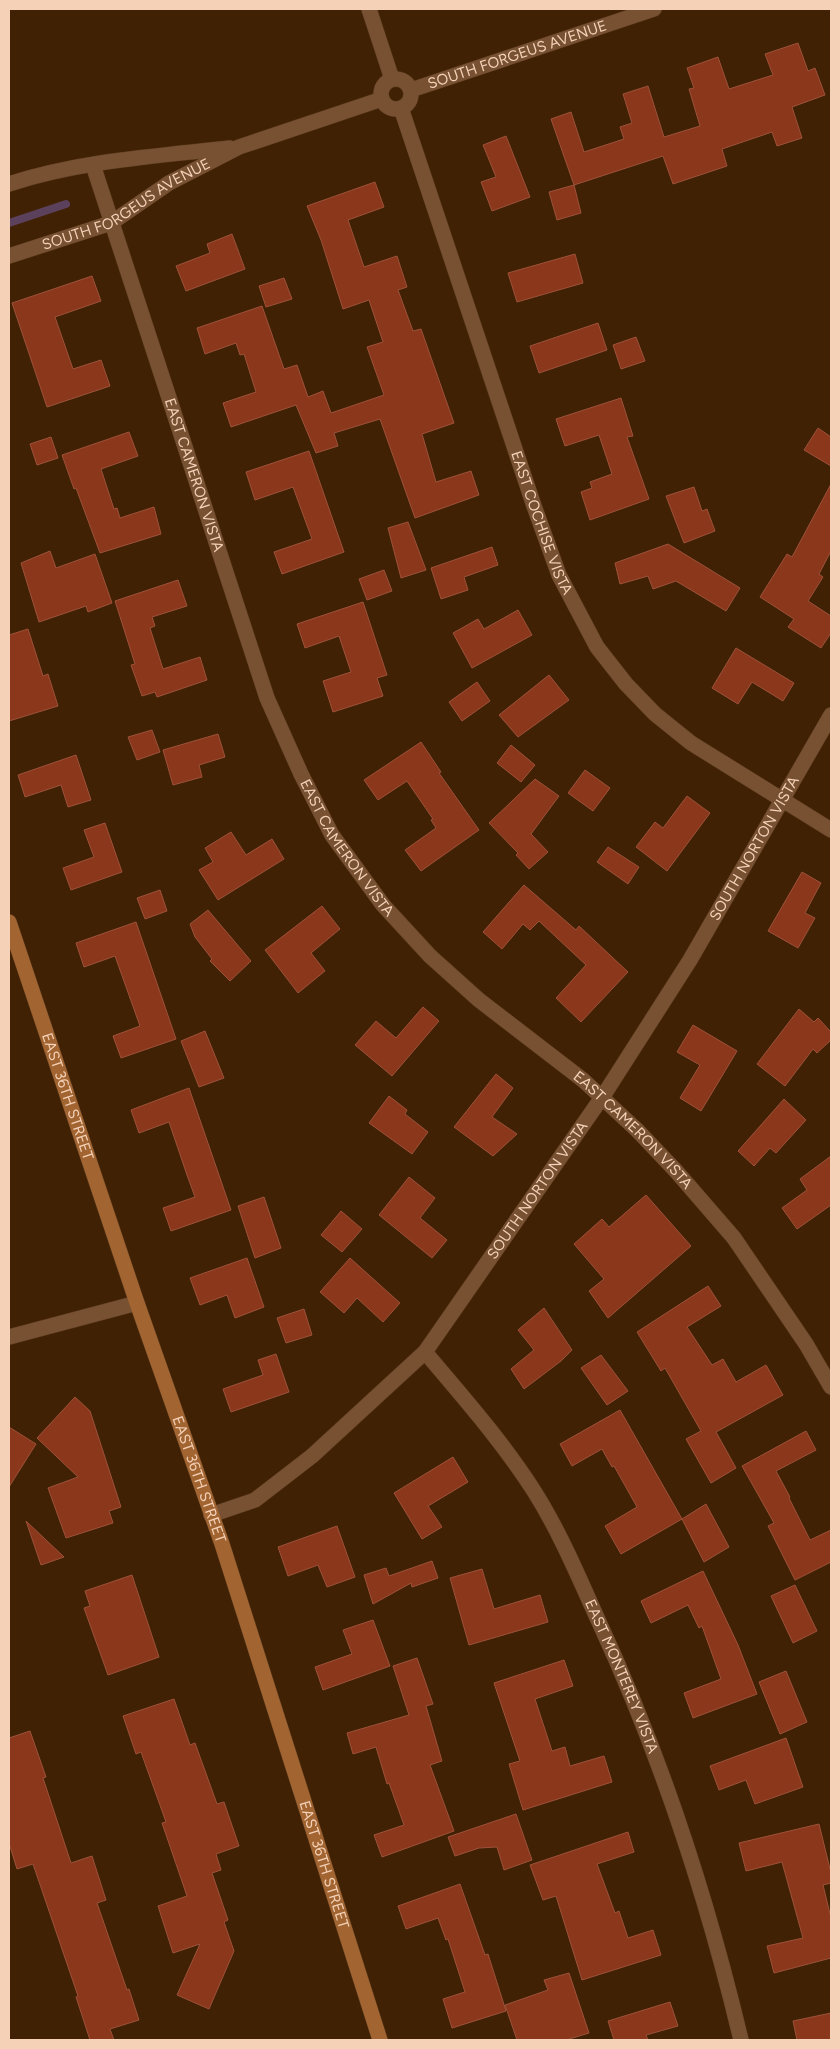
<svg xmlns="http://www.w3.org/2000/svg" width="840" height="2049" viewBox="0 0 840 2049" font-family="Figtree,sans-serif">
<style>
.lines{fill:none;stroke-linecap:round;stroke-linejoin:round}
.stream{stroke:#5b415c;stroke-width:8}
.building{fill:#8b371b;stroke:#9d523a}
.street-casing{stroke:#5e3d20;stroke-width:16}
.secondary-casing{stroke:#5e3d20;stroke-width:16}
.street{stroke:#775132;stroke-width:15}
.secondary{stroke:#a26532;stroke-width:15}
.labels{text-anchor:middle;stroke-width:5;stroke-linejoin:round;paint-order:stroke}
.street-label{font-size:15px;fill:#f4d1b7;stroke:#361700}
</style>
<rect width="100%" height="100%" fill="#412103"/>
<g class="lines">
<path class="stream" d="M9,223L66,204"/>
</g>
<path class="building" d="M798,43L808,71L815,68L825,95L792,107L802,138L777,146L772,132L722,149L727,166L673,184L663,156L574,185L551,119L571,112L584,152L624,139L620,127L632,123L623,94L648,86L664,137L700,126L689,89L694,88L687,68L718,57L729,89L773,75L765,54Z
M506,136L530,197L492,211L481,182L496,177L483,145Z
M375,182L384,207L348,220L364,267L397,256L407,287L398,290L413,331L421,329L454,423L422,434L436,482L471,471L479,495L415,518L380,419L334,433L338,446L316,453L296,405L231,427L223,403L256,392L244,354L240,355L236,343L205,354L197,328L262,306L284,369L297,365L308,397L323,391L331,413L384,395L367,347L383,342L369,300L343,309L321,240L307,206Z
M574,185L581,213L557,220L549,192Z
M232,234L245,269L186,291L176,266L210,253L207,244Z
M575,254L583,283L517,302L508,273Z
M92,276L101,301L55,317L73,369L101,360L110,386L47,407L12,303Z
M284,278L292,299L266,307L259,286Z
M598,323L607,350L539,373L530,346Z
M636,337L645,361L621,369L613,345Z
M621,398L633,436L627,437L649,499L590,520L581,492L592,488L590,482L612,474L599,435L565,446L556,419Z
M818,428L831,437V466L804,450Z
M129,432L138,456L101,469L114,509L117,508L120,518L154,507L161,534L100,553L76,488L74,489L62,455Z
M51,437L58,458L37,465L30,444Z
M309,451L344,552L282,574L274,552L312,539L293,487L255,500L246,472Z
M831,484V551L819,574L823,577L808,601L831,616V633L821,648L788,627L794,619L760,597L787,554L792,557Z
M694,487L702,511L707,509L715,531L684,543L666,496Z
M408,522L426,570L401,578L388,528Z
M668,544L740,588L726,611L676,581L653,589L648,576L620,584L615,563Z
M492,547L498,565L464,577L468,590L441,599L431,568Z
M50,551L56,568L95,554L112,603L88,612L86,606L39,622L21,563Z
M384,570L392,591L367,600L359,579Z
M178,580L187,606L152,617L155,626L150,628L163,669L200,657L207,680L157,697L155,692L142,696L131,665L135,664L115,601Z
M363,602L387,675L377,678L383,696L333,712L323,681L351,672L339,636L305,648L297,624Z
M518,610L532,635L472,668L453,633L478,619L484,629Z
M28,629L43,676L48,674L58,706L9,721V635Z
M736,648L794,683L783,701L752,682L738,704L712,688Z
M549,675L569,700L518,737L499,715Z
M477,682L490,701L462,721L449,702Z
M152,730L160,752L137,760L128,737Z
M218,734L225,757L199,765L202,777L173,785L163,750Z
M421,742L441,772L439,773L479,830L421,871L405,850L436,828L431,820L433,819L407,781L378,800L364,780Z
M511,745L535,765L521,782L497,763Z
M76,755L91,800L68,807L61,785L25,797L18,775Z
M585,770L610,788L593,811L568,793Z
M535,779L559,796L531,834L548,852L529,869L516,855L518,853L489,823Z
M687,796L710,813L667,871L636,847L655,822L663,828Z
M105,823L122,872L71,890L63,868L94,857L84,830Z
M231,832L246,855L272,839L284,859L218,900L199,870L213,862L205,848Z
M608,847L639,867L628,884L597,862Z
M802,872L821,883L805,913L815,918L798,948L768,931Z
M524,885L576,930L579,926L628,972L581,1022L556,998L586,965L539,921L530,930L523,924L502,949L483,932Z
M160,890L167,911L145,919L137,898Z
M322,906L340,929L311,953L325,971L298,993L265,950Z
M208,910L251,961L230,981L210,961L212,959L195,937L190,924Z
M136,922L176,1039L121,1058L113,1036L140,1026L115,956L84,967L76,943Z
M423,1007L439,1021L392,1076L355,1045L376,1021L396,1038Z
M799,1009L814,1022L818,1018L831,1032V1040L817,1053L813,1049L785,1086L757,1064Z
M693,1025L737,1051L701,1111L680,1098L700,1065L677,1052Z
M205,1031L224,1078L199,1087L181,1041Z
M496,1074L513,1088L492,1117L517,1134L493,1156L454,1127Z
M189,1088L231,1210L171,1231L163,1208L195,1197L187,1175L169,1122L139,1133L131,1110Z
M389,1096L407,1110L405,1114L428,1132L412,1154L369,1123Z
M784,1099L806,1120L776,1153L770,1148L754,1166L738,1151Z
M831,1156V1205L797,1229L782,1208L807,1190L800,1179Z
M409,1177L435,1198L420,1218L447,1240L432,1258L379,1215Z
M646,1195L691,1246L608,1318L589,1291L604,1279L574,1244L602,1219L609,1227Z
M264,1197L281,1248L255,1258L238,1206Z
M341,1211L362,1229L342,1252L321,1235Z
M247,1258L264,1307L235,1318L227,1295L200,1305L190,1278Z
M350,1258L400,1303L383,1322L357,1298L344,1313L320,1292Z
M708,1286L721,1306L687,1327L712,1365L723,1359L736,1382L766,1365L783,1395L716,1432L736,1468L711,1483L686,1439L701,1431L665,1368L661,1371L637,1332Z
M544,1308L572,1350L561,1361L524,1389L511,1369L534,1350L518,1330Z
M304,1309L312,1335L286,1343L277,1318Z
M276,1354L289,1392L231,1412L223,1389L263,1375L258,1360Z
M601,1355L628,1391L607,1405L581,1368Z
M75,1397L90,1411L121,1507L109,1511L113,1523L66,1538L48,1488L78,1477L37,1438Z
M620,1410L682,1519L621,1554L605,1526L637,1507L614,1466L612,1467L602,1449L572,1466L560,1444Z
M9,1427L36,1444L9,1487Z
M806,1431L816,1450L776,1471L790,1497L789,1498L810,1540L831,1530V1562L795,1580L768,1526L774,1523L742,1466Z
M453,1457L468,1482L428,1506L442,1527L422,1539L394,1493Z
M706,1504L729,1547L704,1562L682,1519Z
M26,1521L64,1557L41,1565Z
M337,1526L355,1577L327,1587L318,1565L288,1576L278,1547Z
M432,1561L438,1578L412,1587L411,1583L373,1604L364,1575L386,1568L389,1576Z
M482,1569L494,1609L540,1595L548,1622L469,1645L450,1578Z
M703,1571L738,1645L757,1694L693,1718L684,1693L721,1679L702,1626L699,1628L688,1605L651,1623L641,1601Z
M132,1575L159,1657L108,1675L84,1608L90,1606L85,1591Z
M795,1585L817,1631L793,1643L771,1596Z
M373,1620L390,1666L323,1690L315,1667L352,1654L343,1630Z
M417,1658L433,1704L426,1706L442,1761L430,1765L454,1831L382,1857L374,1835L404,1825L389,1783L387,1784L376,1747L353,1754L347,1733L409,1715L393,1666Z
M564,1660L573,1686L535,1699L552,1751L565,1747L570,1766L604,1756L612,1782L523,1810L509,1764L520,1761L494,1683Z
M786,1671L807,1722L780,1734L759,1682Z
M174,1699L190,1745L195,1743L217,1804L224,1802L239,1846L216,1854L221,1870L212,1873L228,1920L224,1922L234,1951L209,2009L177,1995L200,1944L173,1953L158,1906L187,1896L162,1823L166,1822L141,1752L136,1754L123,1716Z
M30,1731L46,1777L43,1778L71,1863L92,1856L106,1900L97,1903L127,1990L129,1989L139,2020L110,2029L114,2040H90L76,1997L78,1996L33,1864L17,1869L9,1843V1738Z
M786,1738L803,1787L755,1804L746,1780L719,1790L710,1766Z
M516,1814L532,1860L504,1870L497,1847L479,1848L455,1856L448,1837Z
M819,1824L831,1873V1883L823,1885L831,1918V1958L774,1973L767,1946L803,1938L782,1862L746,1871L739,1843Z
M628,1832L634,1852L597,1864L615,1913L619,1911L628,1938L653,1930L661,1955L582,1980L556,1896L543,1900L530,1865Z
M460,1884L485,1955L488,1954L506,2011L452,2028L443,1999L465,1992L448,1939L446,1940L438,1918L406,1929L398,1906Z
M569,1973L589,2033L566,2040H517L505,2005L548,1990L544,1980Z
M670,2002L678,2026L646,2035L648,2040H614L608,2021Z
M831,2013V2040H797L793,2021Z"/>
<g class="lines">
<defs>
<g id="street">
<path d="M369,9L392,79"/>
<circle cx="396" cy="94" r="15"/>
<path id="s1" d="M411,90L654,9"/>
<path id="s2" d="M401,108L534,506L559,575L597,647L626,684L655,714L691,743L831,830"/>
<path id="s3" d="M93,165L267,698L301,774L332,835L383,905L430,956L479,1000L583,1080L637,1130L676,1171L734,1238L806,1344L831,1387"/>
<path d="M9,184C79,161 157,156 230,148"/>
<path id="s4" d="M9,256L111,223L169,183L239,147L382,99"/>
<path d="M9,1337L137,1303"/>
<path id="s5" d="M425,1352C463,1397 502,1441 534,1491C560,1532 579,1578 599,1622C661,1756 707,1897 741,2040"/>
<path id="s6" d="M211,1515L255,1500L312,1456L425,1352L605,1093L690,960L831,715"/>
</g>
<g id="secondary">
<path id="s7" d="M9,922L137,1303L222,1544L380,2040"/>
</g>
</defs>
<use href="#street" class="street-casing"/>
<use href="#secondary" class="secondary-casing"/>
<use href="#street" class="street"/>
<use href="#secondary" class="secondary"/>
</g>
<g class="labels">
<g class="street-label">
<text dy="5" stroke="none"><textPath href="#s1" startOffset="112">SOUTH FORGEUS AVENUE</textPath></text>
<text dy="5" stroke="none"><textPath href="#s4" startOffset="129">SOUTH FORGEUS AVENUE</textPath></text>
<text dy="5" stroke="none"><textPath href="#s3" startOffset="326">EAST CAMERON VISTA</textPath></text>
<text dy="5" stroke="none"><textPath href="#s2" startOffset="438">EAST COCHISE VISTA</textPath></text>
<text dy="5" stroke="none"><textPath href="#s3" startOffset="731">EAST CAMERON VISTA</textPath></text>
<text dy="5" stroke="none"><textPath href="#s6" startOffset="874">SOUTH NORTON VISTA</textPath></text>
<text dy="5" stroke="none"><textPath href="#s7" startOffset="184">EAST 36TH STREET</textPath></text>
<text dy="5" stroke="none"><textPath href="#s3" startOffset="1136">EAST CAMERON VISTA</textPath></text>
<text dy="5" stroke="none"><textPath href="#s6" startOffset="469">SOUTH NORTON VISTA</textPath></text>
<text dy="5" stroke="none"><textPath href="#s7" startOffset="589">EAST 36TH STREET</textPath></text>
<text dy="5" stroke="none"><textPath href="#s5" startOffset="382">EAST MONTEREY VISTA</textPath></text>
<text dy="5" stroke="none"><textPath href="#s7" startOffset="994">EAST 36TH STREET</textPath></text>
</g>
</g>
<rect width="840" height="2049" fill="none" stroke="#f4d1b7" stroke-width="20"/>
</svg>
